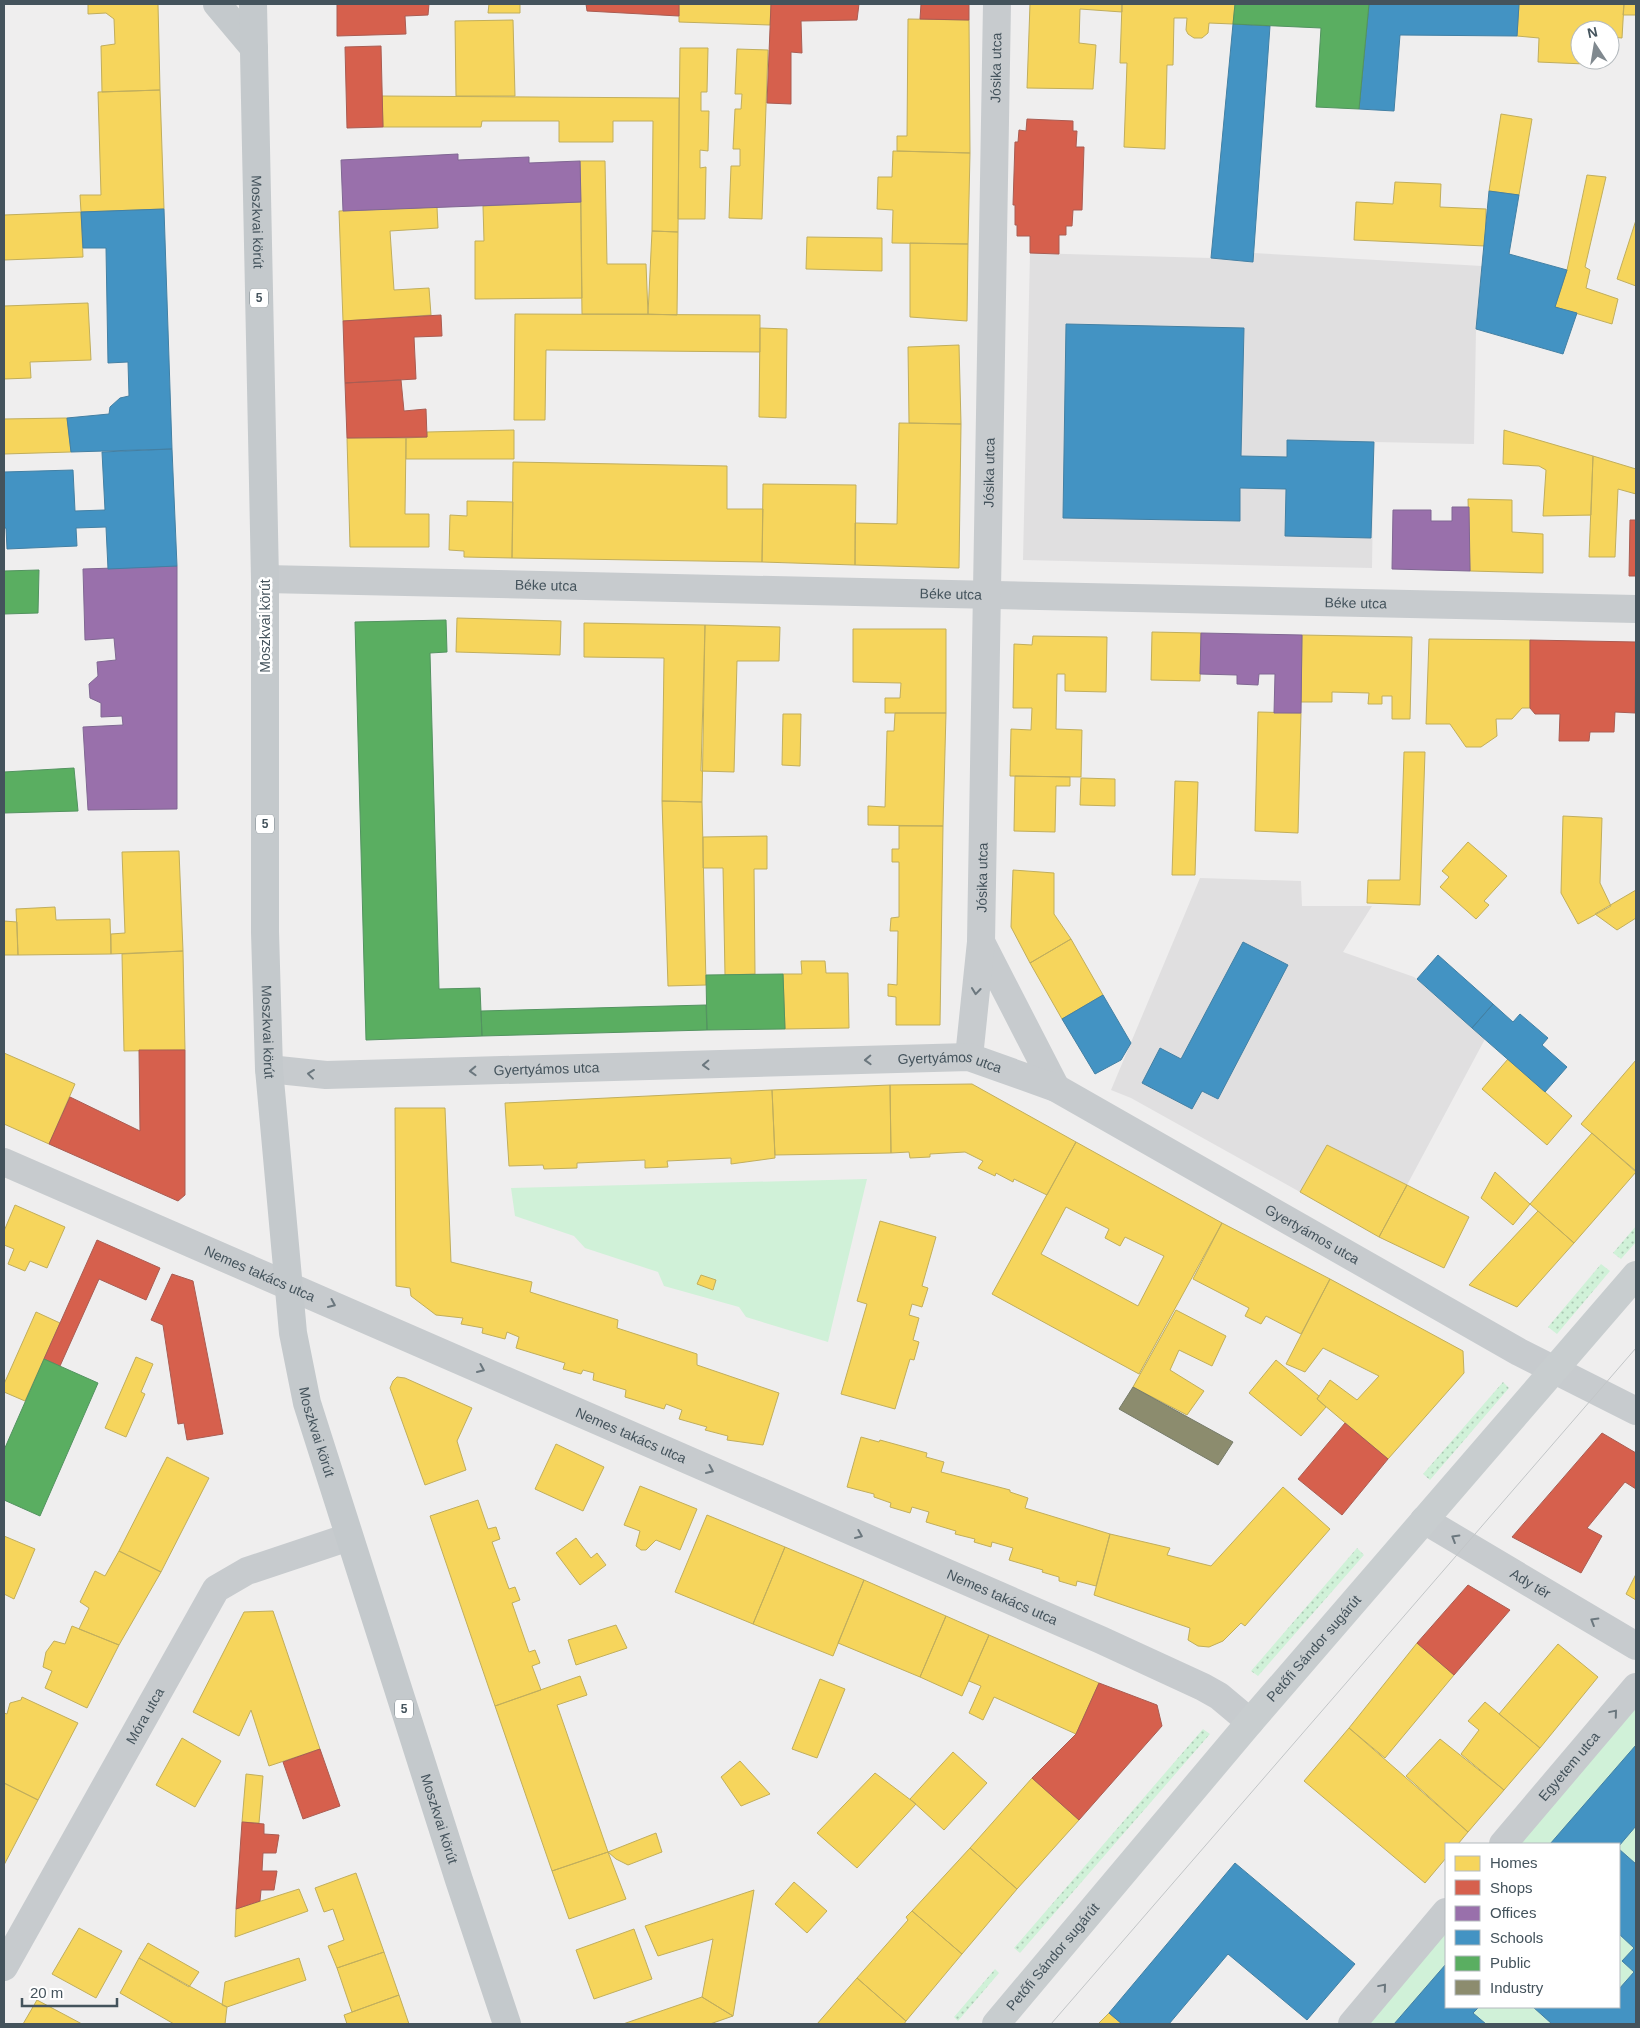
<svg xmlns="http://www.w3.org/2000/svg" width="1640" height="2028" viewBox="0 0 1640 2028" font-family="Arial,sans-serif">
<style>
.education{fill:#e0dfe0}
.grass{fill:url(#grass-dots)}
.green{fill:#d0f1d8}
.homes{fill:#f6d55c;stroke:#c1ae5c;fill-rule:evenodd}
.shops{fill:#d6604d;stroke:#aa5c52}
.offices{fill:#9970ab;stroke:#806793}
.schools{fill:#4393c3;stroke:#4380a4}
.public{fill:#5aae61;stroke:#539360}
.industry{fill:#8c8c6e;stroke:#767b69}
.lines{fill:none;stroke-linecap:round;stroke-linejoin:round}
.street{stroke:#c7cbce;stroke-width:28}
.secondary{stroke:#c8cdcf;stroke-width:28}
.primary{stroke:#c4c9cc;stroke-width:28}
.tram{stroke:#c2c5c7;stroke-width:1}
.oneway{stroke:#6b777e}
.labels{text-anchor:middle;stroke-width:5;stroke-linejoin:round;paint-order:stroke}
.shield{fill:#fff;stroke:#7c878d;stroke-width:1}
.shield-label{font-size:12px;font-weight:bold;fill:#44535c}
.street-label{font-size:14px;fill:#44535c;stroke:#fff}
</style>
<defs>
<pattern id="grass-dots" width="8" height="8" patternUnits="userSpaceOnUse" patternTransform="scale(1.25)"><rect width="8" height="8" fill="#d0f1d8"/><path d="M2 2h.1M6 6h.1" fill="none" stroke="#aac6b2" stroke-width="1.8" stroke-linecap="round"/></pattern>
</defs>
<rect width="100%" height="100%" fill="#efeeee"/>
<path class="education" d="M1030,253L1211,258L1252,262L1253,253L1482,266L1476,329L1474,444L1374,442L1372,568L1023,560Z
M1200,878L1301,881L1302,906H1372L1343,952L1414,977L1485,1039L1407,1185L1327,1145L1300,1192L1131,1098L1111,1090Z"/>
<path class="grass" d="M1636,1226V1242L1621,1259L1613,1253Z
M1601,1264L1610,1271L1557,1334L1548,1327Z
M1503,1382L1509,1388L1430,1480L1423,1474Z
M1357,1548L1364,1555L1258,1676L1251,1671Z
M1203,1729L1210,1734L1020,1953L1014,1948Z
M995,1969L999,1973L958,2021L954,2017Z"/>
<path class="green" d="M867,1179L828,1342L746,1317L739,1307L664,1286L658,1272L585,1248L574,1236L515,1216L511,1188Z
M1636,1687V2024H1353L1446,1913V2007H1619V1844H1504Z"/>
<path class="homes" d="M88,4H158L160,90L102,92L101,46L115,44L114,19L106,13L88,14Z
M489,4H520V13H488Z
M679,4H771L770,25L679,22Z
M1030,4H1122V12L1080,9L1079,43L1096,45L1093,89L1027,88Z
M1122,4H1235L1233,24L1209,23L1208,33L1202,38H1194L1188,34L1186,30L1187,18H1174L1173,65H1167L1165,149L1124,147L1127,63H1120Z
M1519,4H1624L1622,38L1610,37V30H1580V60H1585V64L1538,62L1539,38L1517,36Z
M1624,4H1636V15H1623Z
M908,19L969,20L970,153L897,151V136H907Z
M513,20L515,96H456L455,21Z
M680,48H708L707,92H701V111H709L708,151L700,150V168L706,167L705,219H678Z
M737,49L768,50L762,219L729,218L731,166H740V149H733L735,109H741L742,94H735Z
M160,90L164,209L81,212L80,195H101L98,92Z
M382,96L679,98L678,232L652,231L653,121H613V142H559V121H482L481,127H383Z
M1501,114L1532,119L1519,195L1489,191Z
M893,151L970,153L968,244L892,243L893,210L877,209L878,177H892Z
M580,161H605L607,264H646L648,314H582Z
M1587,175L1606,177L1585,267L1590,270L1586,288L1618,299L1612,324L1555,307L1567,270Z
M1395,182L1441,184L1440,207L1486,209L1485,246L1354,240L1356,202L1393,204Z
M581,202L582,298L475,299V241H484L483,206Z
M437,207L438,228L390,231L394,290L429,288L431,315L343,321L339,211Z
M81,212L83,257L4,260V215Z
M1636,220V286L1617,279Z
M652,231L678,232L677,315L648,314Z
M807,237L882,238V271L806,269Z
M910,243L968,244L967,321L910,317Z
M88,303L91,360L30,362L31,378L4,379V306Z
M515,314L760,315V352L546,350L545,420H514Z
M760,328L787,329L786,418L759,417Z
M959,345L961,424L909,423L908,347Z
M67,418L71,452L4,454V419Z
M899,423L961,424L959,568L855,565V523L897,524Z
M514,430V459H406V438L427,437V432Z
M1504,430L1593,456L1591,515L1543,516L1546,470L1539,466L1503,464Z
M347,438H406L405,514H429V547H350Z
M1593,456L1636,469V494L1618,489L1615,557H1589Z
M513,462L727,466V509H763L762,562L512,558Z
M763,484L856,485L855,565L762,562Z
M1468,499L1512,500V532L1543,534V573L1470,571Z
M467,501L513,502L512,558L464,557V551L449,550L450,515L467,516Z
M457,618L561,621L560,655L456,652Z
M584,623L705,625L702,802L662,801L664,658L584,657Z
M705,625L780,627L779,661H737L734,772L701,771Z
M853,629H946V713H885V698H900L901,683L853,682Z
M1152,632L1201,633L1200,681L1151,680Z
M1302,635L1412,637L1410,719H1392V696H1382V704H1368L1369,693L1332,692V702H1301Z
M1033,636L1107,637L1106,692L1065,691V674H1057L1056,729L1082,730L1081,777L1010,776L1011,729L1031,730L1032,708H1013L1014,644L1032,645Z
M1429,639L1530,640V708H1522L1512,719H1496L1497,736L1481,747H1466L1450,724H1426Z
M1258,712L1301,713L1298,833L1255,831Z
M895,713H946L943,826L868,825V806L885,807L887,731H894Z
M783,714H801L800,766L782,765Z
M1404,752H1425L1420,905L1367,903L1368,880H1400Z
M1015,776L1070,777V786H1056L1055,832L1014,831Z
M1081,778L1115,779V806L1080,805Z
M1175,781L1198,782L1195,875H1172Z
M662,801L702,802L706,985L668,986Z
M1563,816L1602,818L1600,883L1611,906L1578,924L1561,893Z
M899,826H943L940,1025H896V997L888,996V984L897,985L898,931H890L891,918L899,917V862H892V849H899Z
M767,836V869H754L755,974L725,975L723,868H703V837Z
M1468,842L1507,876L1484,901L1489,905L1476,919L1440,887L1449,877L1442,871Z
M179,851L183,951L111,954V934L125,933L122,852Z
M1013,870L1054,873V914L1071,939L1030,963L1011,927Z
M1636,890V918L1617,930L1595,914Z
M55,907L56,920L110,919L111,954L18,955L16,909Z
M4,921L17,922L18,955H4Z
M1071,939L1103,995L1062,1019L1030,963Z
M183,951L185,1050L124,1051L122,954Z
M801,961H825L826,973H848L849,1028L785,1029L783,974H802Z
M4,1053L75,1084L49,1144L4,1124Z
M1508,1059L1572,1116L1547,1145L1482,1089Z
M1636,1060V1171L1581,1124Z
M972,1084L1076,1142L1047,1195L1014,1179L1013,1182L996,1173L995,1176L978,1168L983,1161L965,1152L930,1154V1157L910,1158L909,1152L891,1153L890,1085Z
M890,1085L891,1153L775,1155L772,1090Z
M772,1090L775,1158L731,1164V1158L667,1161L668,1167L645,1168V1160L577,1163V1168L544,1169L543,1165L509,1166L505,1103Z
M395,1108H445L451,1262L532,1282L530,1292L618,1320L617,1328L697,1354V1365L779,1393L763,1445L727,1440L728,1436L705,1430L707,1427L679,1419L682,1410L666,1404L664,1409L625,1397L626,1390L593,1380L594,1373L583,1370L581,1374L563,1369L565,1363L516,1348L519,1337L507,1332L505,1339L482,1333L483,1328L461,1324L463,1318L436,1315L411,1296L410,1288L396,1286Z
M1592,1133L1636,1172L1574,1243L1530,1204Z
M1076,1142L1222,1223L1139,1374L992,1294ZM1066,1207L1109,1229L1105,1238L1120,1246L1125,1237L1164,1256L1138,1306L1041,1254Z
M1327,1145L1407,1185L1379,1237L1300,1192Z
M1495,1172L1530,1204L1513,1225L1481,1198Z
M1407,1185L1469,1217L1444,1268L1379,1237Z
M15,1205L65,1227L47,1268L30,1261L25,1271L8,1264L14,1249L4,1245V1231Z
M1538,1211L1574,1243L1517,1307L1469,1285Z
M880,1221L936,1237L922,1286L928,1288L922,1307L912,1304L909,1315L919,1318L913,1340L919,1342L914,1360L910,1359L895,1409L841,1394L867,1304L857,1301Z
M1222,1223L1330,1279L1301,1334L1266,1316L1261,1324L1245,1316L1249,1308L1193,1279Z
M701,1275L716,1280L713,1290L697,1284Z
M1330,1279L1463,1351L1464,1373L1388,1459L1317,1399L1330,1380L1357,1400L1379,1376L1323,1348L1305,1372L1286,1364Z
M1176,1310L1226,1336L1212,1366L1179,1350L1170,1370L1204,1391L1187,1415L1133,1387Z
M36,1312L60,1323L25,1401L4,1392V1384Z
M136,1357L153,1364L141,1392L145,1394L126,1437L105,1428Z
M1276,1360L1319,1396L1317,1399L1326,1407L1301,1436L1249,1393Z
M397,1377L405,1378L472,1408L457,1441L466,1470L425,1485L390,1388L393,1381Z
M861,1437L879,1442L880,1440L927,1453L926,1457L944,1462L941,1472L1010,1490V1492L1028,1498L1025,1508L1110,1534L1096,1586L1077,1581L1076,1586L1059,1581V1577L1042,1572L1043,1570L1009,1560L1013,1548L992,1542L991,1547L974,1542L975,1539L955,1534L956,1531L926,1522L929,1512L912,1507L910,1513L890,1507L891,1503L874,1497V1494L847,1487Z
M556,1444L604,1467L583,1511L535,1489Z
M167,1457L209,1478L161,1572L119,1551Z
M640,1486L697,1509L680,1550L656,1540L646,1550H641L636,1546L640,1531L624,1525Z
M1283,1487L1330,1529L1245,1626L1241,1623L1223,1641L1209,1647L1198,1646L1188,1640L1190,1628L1094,1595L1110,1534L1170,1548L1167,1555L1211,1566Z
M478,1500L488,1529L496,1527L500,1539L492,1542L509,1589L515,1587L520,1600L512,1603L529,1652L535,1650L540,1663L532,1666L541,1690L495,1706L430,1516Z
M707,1515L785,1547L753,1624L675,1592Z
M4,1536L35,1549L14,1599L4,1594Z
M576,1538L591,1558L597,1553L606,1565L580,1585L556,1553Z
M785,1547L864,1580L833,1656L753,1624Z
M119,1551L161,1572L119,1645L79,1629L89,1608L80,1602L95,1571L105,1576Z
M1636,1574V1600L1626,1594Z
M864,1580L946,1616L920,1677L838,1643Z
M273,1611L320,1749L269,1766L251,1710L239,1736L193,1712L244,1612Z
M946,1616L989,1635L962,1696L920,1677Z
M616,1625L627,1648L576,1665L568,1640Z
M72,1626L119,1645L87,1708L45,1688L52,1671L43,1667L46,1652L54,1641L65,1644Z
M989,1635L1099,1683L1076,1734L994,1697L983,1720L969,1713L981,1686L969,1681Z
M1417,1643L1454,1675L1385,1758L1349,1728Z
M1558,1644L1598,1677L1540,1748L1499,1714Z
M580,1676L587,1695L557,1705L608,1852L552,1871L495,1706Z
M820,1679L845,1689L817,1758L792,1749Z
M22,1697L78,1723L38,1800L4,1783V1713L7,1714L10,1703L21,1700Z
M1485,1702L1540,1748L1504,1790L1461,1754L1479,1730L1468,1721Z
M1349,1728L1468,1832L1458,1844H1446V1858L1425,1883L1304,1781Z
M182,1738L221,1761L195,1807L156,1785Z
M1440,1739L1504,1790L1468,1832L1406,1776Z
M953,1752L987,1783L944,1830L910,1799Z
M740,1761L770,1794L741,1806L721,1777Z
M875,1773L916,1804L857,1868L817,1833Z
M246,1774L263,1776L259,1823L242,1822Z
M1032,1778L1079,1820L1017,1889L970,1848Z
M4,1783L38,1800L4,1865Z
M656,1833L662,1852L628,1865L616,1859L608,1852Z
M970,1848L1017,1889L962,1954L912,1911Z
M608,1852L626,1899L569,1919L552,1871Z
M356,1873L384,1952L337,1968L328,1946L344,1940L333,1909L324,1912L315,1888Z
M794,1882L827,1911L807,1933L775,1904Z
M299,1889L308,1911L235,1937L236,1909Z
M754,1890L733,2016L702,1997L713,1939L658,1956L645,1926Z
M912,1911L962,1954L906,2021L857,1978L908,1920L906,1917Z
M79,1928L122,1951L96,1998L52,1974Z
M634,1929L652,1979L594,1999L576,1950Z
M148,1943L199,1972L189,1987L139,1958Z
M384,1952L399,1995L352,2012L337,1968Z
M139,1958L227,2007L225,2024H174L120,1993Z
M299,1958L306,1980L227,2007L222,2005L225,1982Z
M857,1978L906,2021L904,2024H817Z
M399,1995L409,2024H347L344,2015Z
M702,1997L733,2016L710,2024H623Z
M37,2000L82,2024H23Z
M1109,2013L1122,2024H1098Z"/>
<path class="shops" d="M337,4H429L428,15L405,16L406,34L337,36Z
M586,4H679V16L587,11Z
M771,4H859L857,20L801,21L802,53L791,52V104L767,103Z
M886,4H969V20L920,19L921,4Z
M381,46L383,127L347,128L345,47Z
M1027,119L1073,121V131H1077L1076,147H1084L1082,210H1073L1072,226H1066V235H1059V254L1030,253V236H1017V225H1015V205H1013L1015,142H1018L1019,130L1026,131Z
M441,315L442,336L414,337L416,379L345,383L343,321Z
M401,380L404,411L426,409L427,437L347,438L345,383Z
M1630,520H1636V576H1629Z
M1530,640L1636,642L1635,713L1615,712L1614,732H1590L1589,741H1559L1560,714H1535L1530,708Z
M139,1050H185V1195L178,1201L49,1144L70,1097L140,1131Z
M97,1240L160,1268L146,1300L99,1279L60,1366L44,1359Z
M172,1274L193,1281L223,1434L187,1440L184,1423L178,1424L163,1325L151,1320Z
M1345,1423L1388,1459L1342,1515L1298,1479Z
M1602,1433L1636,1453V1489L1625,1482L1587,1528L1602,1536L1581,1573L1512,1537Z
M1468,1585L1510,1610L1454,1675L1417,1643Z
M1099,1683L1157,1705L1162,1726L1079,1820L1032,1778L1076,1734Z
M320,1749L340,1806L303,1819L283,1762Z
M242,1822L264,1824V1834L279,1835L276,1853H263L262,1871H277L274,1890H261L260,1901L236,1909Z"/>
<path class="offices" d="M458,154V160L529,157V163L580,161L581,202L343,211L341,160Z
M1452,507H1469L1470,571L1392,569L1393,510H1431V521H1452Z
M177,566V809L88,810L83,727L123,725L122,716L101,717V703L90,698L89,684L98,676L97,662L116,660L114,638L85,640L83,569Z
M1201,633L1302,635L1301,713H1274L1275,674H1259L1258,685L1237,684V675L1200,674Z"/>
<path class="schools" d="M1369,4H1519L1517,36L1400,35L1394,111L1359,109Z
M1233,24L1270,26L1253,262L1211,258Z
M1489,191L1519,195L1509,254L1567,270L1555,307L1577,313L1563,354L1476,329Z
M164,209L172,449L71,452L67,418L109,414L110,407L120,398L129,396L128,362L108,363L106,248H83L81,212Z
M1066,324L1244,328L1241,456L1287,457V440L1374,442L1371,538L1285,536L1286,489L1240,488V521L1063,518Z
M172,449L177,566L108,569L106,527L76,528L77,546L7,549L6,528H4V472L73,470L75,511L105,510L102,452Z
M1243,942L1288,965L1218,1099L1202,1091L1192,1109L1142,1083L1160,1048L1181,1059Z
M1438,955L1493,1004L1472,1028L1417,979Z
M1103,995L1131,1043L1121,1060L1095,1074L1062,1019Z
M1493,1004L1513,1022L1520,1014L1548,1038L1542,1045L1567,1067L1545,1092L1472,1028Z
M1636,1745V1826L1619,1846L1550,1844Z
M1619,1849L1636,1864V2024H1552L1533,2007H1619V1989L1634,1972L1622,1961L1634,1948L1619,1934Z
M1235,1863L1355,1964L1307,2020L1228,1954L1169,2024H1122L1109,2013Z
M1446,1964V2007H1479L1473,2013L1486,2024H1394Z"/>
<path class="public" d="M1235,4H1369L1359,109L1316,107L1321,28L1233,24Z
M39,570L38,613L4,614V571Z
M446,620L447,652L430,653L439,989L480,988L482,1036L366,1040L355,622Z
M74,768L78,811L4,813V772Z
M783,974L785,1029L707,1030L706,975Z
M706,1005L707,1030L482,1036L481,1011Z
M44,1359L98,1383L40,1516L4,1500V1450Z"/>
<path class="industry" d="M1133,1387L1233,1442L1218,1465L1119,1409Z"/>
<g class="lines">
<g class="street">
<path id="s1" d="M265,579L1636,609"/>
<path d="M981,942L1056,1088"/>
<path id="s2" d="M969,1057L981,942L997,4"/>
<path id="s3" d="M269,1069L326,1075L969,1057L1056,1088L1519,1352L1636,1411"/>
<path id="s4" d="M4,1162L1101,1640L1203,1687L1219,1696L1250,1722"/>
<path id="s5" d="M1424,1520L1636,1646"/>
<path id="s6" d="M1503,1844L1636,1687"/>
<path id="s7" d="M4,1967L216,1589L247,1571L349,1537"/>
<path d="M1352,2024L1446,1912"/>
</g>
<path class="secondary" id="s8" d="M996,2024L1250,1722L1636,1275"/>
<g class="primary">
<path d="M217,4L254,48"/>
<path id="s9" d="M253,4L265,579V932L269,1069L293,1333L307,1403L459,1880L507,2024"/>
</g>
<path class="tram" d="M1051,2024L1636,1348"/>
</g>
<defs><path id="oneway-chevron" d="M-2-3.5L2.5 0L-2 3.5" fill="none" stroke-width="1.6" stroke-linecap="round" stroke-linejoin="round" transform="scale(1.25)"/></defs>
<g class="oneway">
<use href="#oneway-chevron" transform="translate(976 991) rotate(96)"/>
<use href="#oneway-chevron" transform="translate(868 1060) rotate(178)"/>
<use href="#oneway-chevron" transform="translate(706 1065) rotate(178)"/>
<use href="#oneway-chevron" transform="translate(473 1071) rotate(178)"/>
<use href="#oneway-chevron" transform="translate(311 1074) rotate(-173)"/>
<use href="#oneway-chevron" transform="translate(332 1304) rotate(24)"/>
<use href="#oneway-chevron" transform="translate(481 1369) rotate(24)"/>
<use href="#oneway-chevron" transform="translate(710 1470) rotate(24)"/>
<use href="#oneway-chevron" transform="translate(859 1535) rotate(23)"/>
<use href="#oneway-chevron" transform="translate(1455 1538) rotate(-149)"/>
<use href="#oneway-chevron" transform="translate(1594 1621) rotate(-149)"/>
<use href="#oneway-chevron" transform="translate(1614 1713) rotate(-50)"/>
<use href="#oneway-chevron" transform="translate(1383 1987) rotate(-50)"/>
</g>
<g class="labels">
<g class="shield">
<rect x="250" y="288.5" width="18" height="19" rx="4"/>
<rect x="256" y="814.5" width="18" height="19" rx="4"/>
<rect x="395" y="1699.5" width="18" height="19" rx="4"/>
</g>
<g class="shield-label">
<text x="259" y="302">5</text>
<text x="265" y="828">5</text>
<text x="404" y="1713">5</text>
</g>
<g class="street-label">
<text dy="5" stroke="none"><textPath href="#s2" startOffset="990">Jósika utca</textPath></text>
<text dy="5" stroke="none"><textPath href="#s9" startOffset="218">Moszkvai körút</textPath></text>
<text dy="5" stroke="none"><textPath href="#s2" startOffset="585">Jósika utca</textPath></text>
<text dy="5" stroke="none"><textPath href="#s1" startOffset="281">Béke utca</textPath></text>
<text dy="5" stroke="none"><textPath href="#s1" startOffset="686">Béke utca</textPath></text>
<text dy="5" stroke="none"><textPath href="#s1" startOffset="1091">Béke utca</textPath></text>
<text transform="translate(265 626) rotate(-90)" y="5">Moszkvai körút</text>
<text dy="5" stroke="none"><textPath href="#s2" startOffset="180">Jósika utca</textPath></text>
<text dy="5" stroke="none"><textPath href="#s9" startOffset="1028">Moszkvai körút</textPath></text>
<text dy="5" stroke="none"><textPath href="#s3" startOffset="682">Gyertyámos utca</textPath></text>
<text dy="5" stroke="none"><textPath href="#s3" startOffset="278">Gyertyámos utca</textPath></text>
<text dy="5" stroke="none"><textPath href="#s3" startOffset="1088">Gyertyámos utca</textPath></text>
<text dy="5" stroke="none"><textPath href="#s4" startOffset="279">Nemes takács utca</textPath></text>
<text dy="5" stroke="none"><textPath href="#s9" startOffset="1432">Moszkvai körút</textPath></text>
<text dy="5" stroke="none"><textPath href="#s4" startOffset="684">Nemes takács utca</textPath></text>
<text dy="5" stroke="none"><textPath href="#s5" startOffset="124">Ady tér</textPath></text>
<text dy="5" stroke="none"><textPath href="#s4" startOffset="1089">Nemes takács utca</textPath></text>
<text dy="5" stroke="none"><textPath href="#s8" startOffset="492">Petőfi Sándor sugárút</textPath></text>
<text dy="5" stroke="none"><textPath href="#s7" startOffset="288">Móra utca</textPath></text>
<text dy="5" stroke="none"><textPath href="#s6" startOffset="102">Egyetem utca</textPath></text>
<text dy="5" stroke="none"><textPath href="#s9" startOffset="1838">Moszkvai körút</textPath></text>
<text dy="5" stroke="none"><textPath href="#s8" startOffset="88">Petőfi Sándor sugárút</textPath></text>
</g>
</g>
<rect width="1640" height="2028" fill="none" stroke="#44535c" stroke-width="10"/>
<rect x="1445" y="1843" width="175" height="165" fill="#ffffff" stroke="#b4babe"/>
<rect x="1455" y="1856" width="25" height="15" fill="#f6d55c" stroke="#b4babe"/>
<text x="1490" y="1868" font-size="15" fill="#44535c">Homes</text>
<rect x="1455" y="1880" width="25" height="15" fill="#d6604d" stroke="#b4babe"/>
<text x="1490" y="1893" font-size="15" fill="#44535c">Shops</text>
<rect x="1455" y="1906" width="25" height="15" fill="#9970ab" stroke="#b4babe"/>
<text x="1490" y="1918" font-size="15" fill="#44535c">Offices</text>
<rect x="1455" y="1930" width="25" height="15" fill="#4393c3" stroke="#b4babe"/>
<text x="1490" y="1943" font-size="15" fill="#44535c">Schools</text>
<rect x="1455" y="1956" width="25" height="15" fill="#5aae61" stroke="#b4babe"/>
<text x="1490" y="1968" font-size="15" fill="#44535c">Public</text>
<rect x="1455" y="1980" width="25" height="15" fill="#8c8c6e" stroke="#b4babe"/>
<text x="1490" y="1993" font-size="15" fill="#44535c">Industry</text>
<g transform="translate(1595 45) rotate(348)"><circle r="24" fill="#ffffff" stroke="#b4babe"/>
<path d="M0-4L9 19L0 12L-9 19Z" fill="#80898f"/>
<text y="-8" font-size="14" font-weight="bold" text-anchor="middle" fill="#44535c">N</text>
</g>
<path d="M22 1998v8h95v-8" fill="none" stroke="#44535c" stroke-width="2.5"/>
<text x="30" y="1998" font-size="15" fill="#44535c" stroke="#ffffff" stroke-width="4" paint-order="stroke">20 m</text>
</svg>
